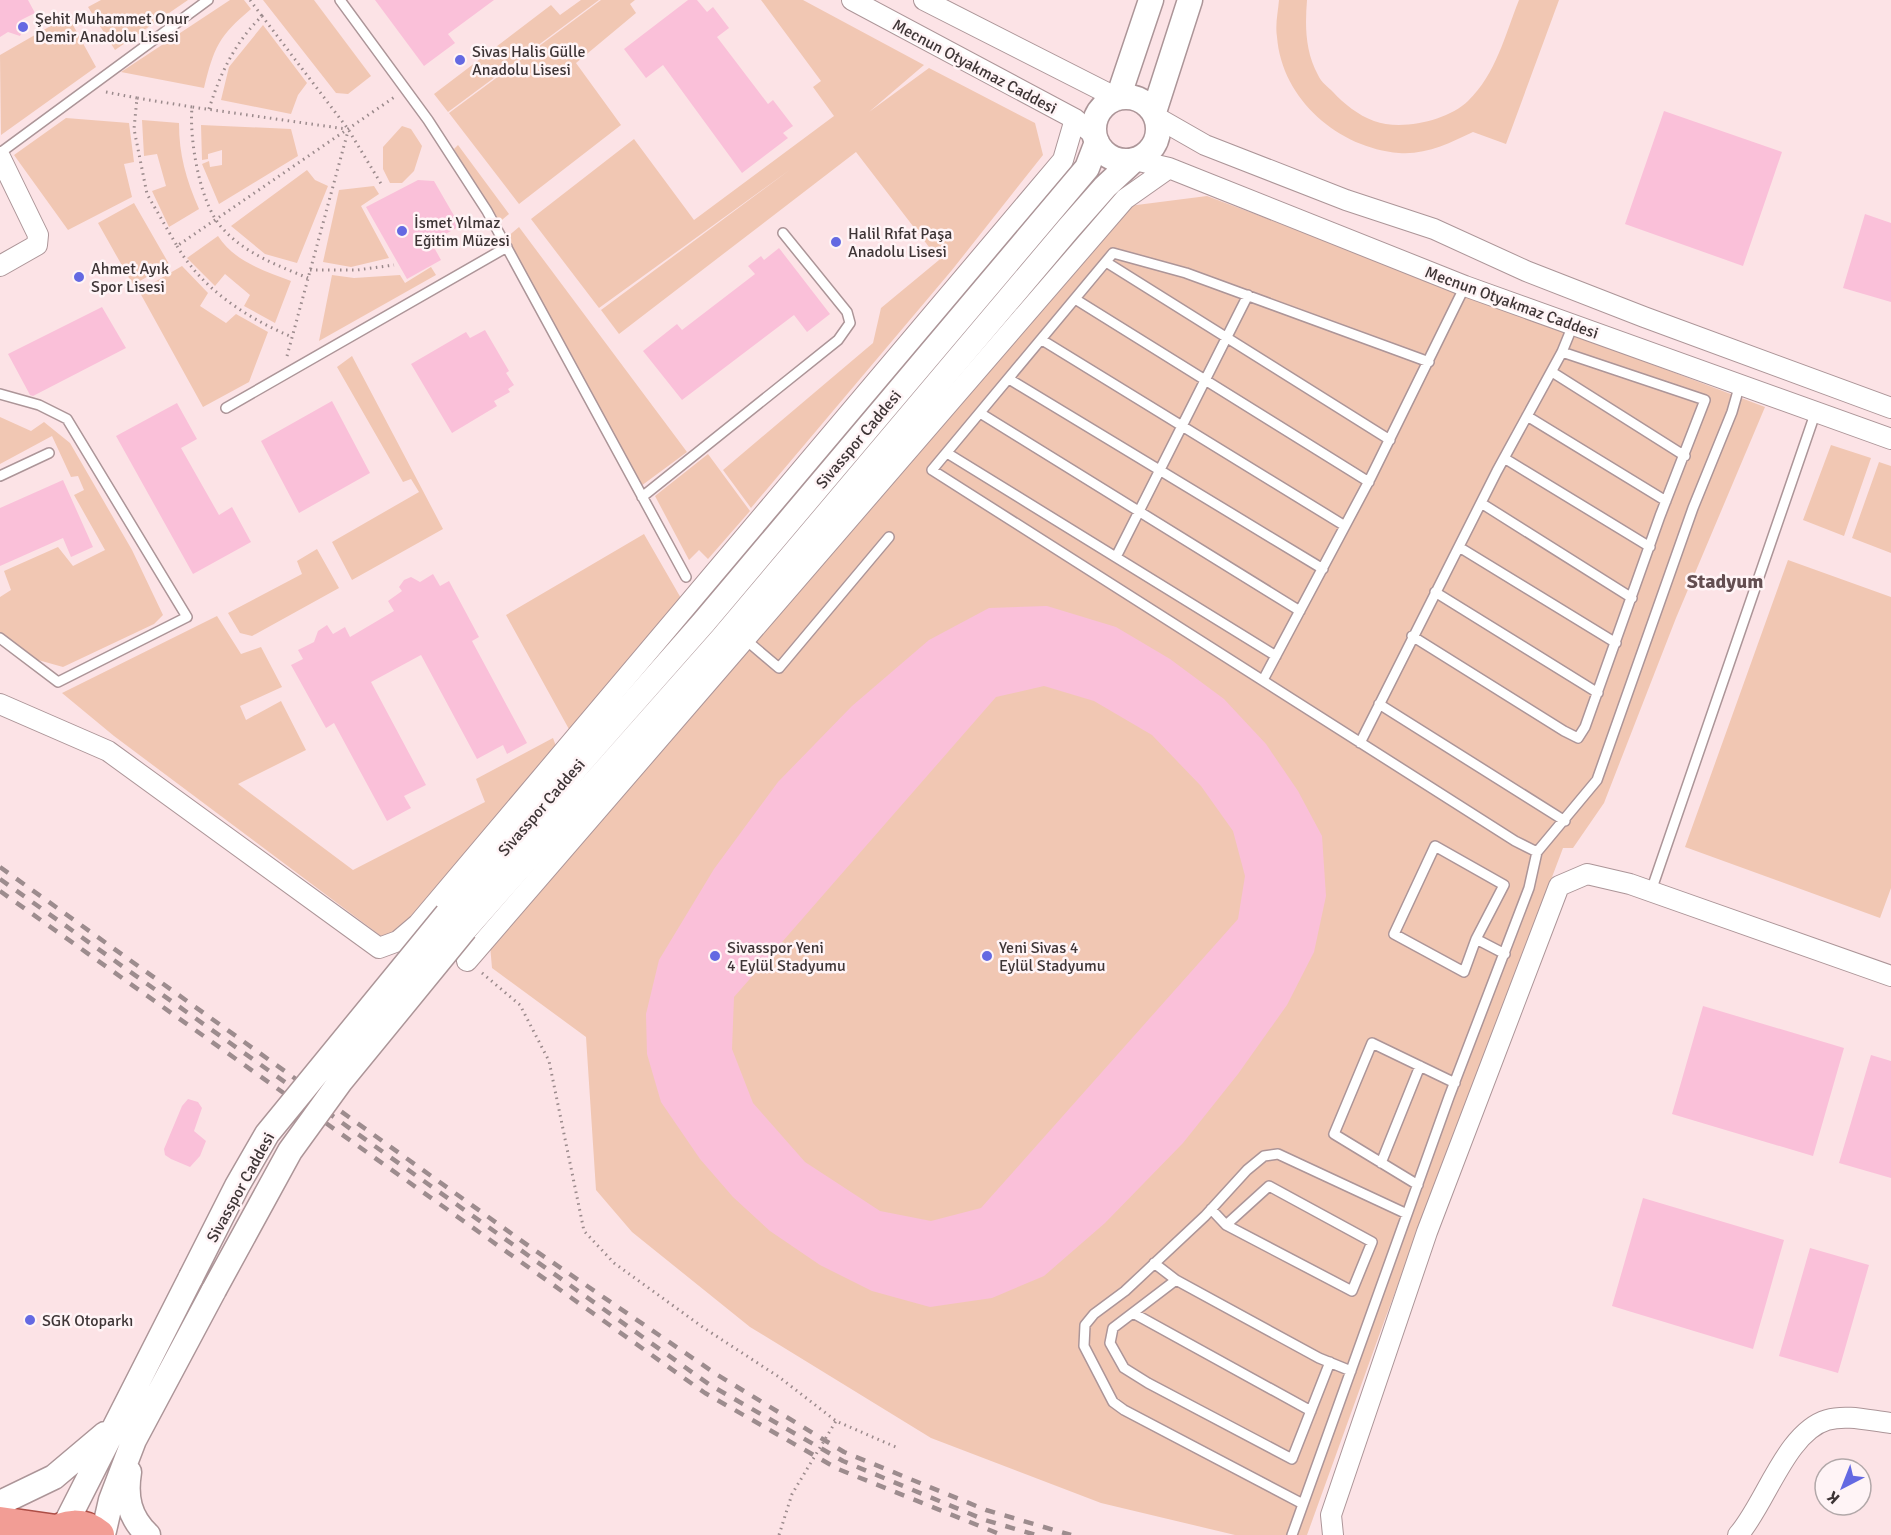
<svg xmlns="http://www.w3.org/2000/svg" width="1891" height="1535" viewBox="0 0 1891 1535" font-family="Signika,sans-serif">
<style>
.green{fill:#f1c7b3}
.building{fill:#fac0d9;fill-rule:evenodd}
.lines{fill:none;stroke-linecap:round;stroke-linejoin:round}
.service-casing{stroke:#ac9598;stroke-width:12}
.minor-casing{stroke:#ac9598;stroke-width:22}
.tertiary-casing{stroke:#ac9598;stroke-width:27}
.primary-casing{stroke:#ad4e46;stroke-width:33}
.path{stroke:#9b8a8c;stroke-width:3;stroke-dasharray:1.5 4.5;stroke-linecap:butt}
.service{stroke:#fff;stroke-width:9}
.minor{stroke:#fff;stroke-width:20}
.tertiary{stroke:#fff;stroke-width:24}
.primary{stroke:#f29d95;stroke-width:30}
.rail{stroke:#9d8c8e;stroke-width:4.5;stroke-dasharray:10 10;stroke-linecap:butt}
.tertiary-bridge-casing{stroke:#ac9598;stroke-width:27;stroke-linecap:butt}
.path-bridge{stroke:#9b8a8c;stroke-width:3;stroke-dasharray:1.5 4.5;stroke-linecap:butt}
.tertiary-bridge{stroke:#fff;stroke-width:24}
.poi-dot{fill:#6469e2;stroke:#fff4f6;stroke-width:2}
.labels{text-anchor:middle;stroke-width:5;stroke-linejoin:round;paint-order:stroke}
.poi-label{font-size:16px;fill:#3e3536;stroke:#fff4f6;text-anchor:start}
.street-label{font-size:16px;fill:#3e3536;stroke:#fff4f6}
.quarter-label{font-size:20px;font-weight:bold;fill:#634e51;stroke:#fff4f6}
</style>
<rect width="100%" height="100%" fill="#fce3e6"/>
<path class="green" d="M101,0H188L115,50L88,7Z
M230,0H244L251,9C219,36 214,47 204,88L121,72Z
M263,0H314L371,76L348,94L336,93Z
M581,0H599L448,112L434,94L551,5L560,15Z
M601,0H635L630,4L636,13L576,63L621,125L519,204L449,113Z
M761,0H803L924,65L869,112L929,68L1035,123L1043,155L952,270L751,508L723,470L873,343L881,308L939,260L856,152L619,334L601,310L791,169L599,308L531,219L634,139L694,220L834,116L813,87L821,81Z
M1279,0H1307C1305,26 1305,51 1318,75C1321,82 1328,87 1333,92C1344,104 1358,115 1374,121C1401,131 1447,121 1468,101C1496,74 1505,35 1519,0H1559L1506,144L1473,132C1450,143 1426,155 1399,153C1339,148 1282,100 1277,37C1275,25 1278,12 1279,0Z
M68,16L96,67L1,135L0,55Z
M263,25L307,83L298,95L291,114L221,100L229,67Z
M66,118L129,123L134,162L124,164L132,197L68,230L14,155Z
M142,120L179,123C179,155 186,179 199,209L169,227L152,191L166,186L157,154L144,156Z
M201,125L291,129L298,156L219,204L202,164L209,161L210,167L222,165V150L208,154V159L202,160Z
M402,126L411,129L422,146L414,171L402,183H390L383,169V147Z
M458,145L509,214L497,224L454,149Z
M307,170L315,180L328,186L297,263L265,254L231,226Z
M374,186L379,194L361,206L389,258L351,267L323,262L339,190Z
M1207,196L1765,407L1676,618L1604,803L1573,848H1563L1385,1319L1307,1535H1235L1101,1503L931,1438L750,1327L632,1232L596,1190L586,1037L492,968L490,945L1121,207Z
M134,203L169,264L133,285L98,223Z
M519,227L687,452L641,486L507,237Z
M218,236C234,261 264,271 291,281L275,323L244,306L250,295L225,274L215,286L187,258Z
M182,266L208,293L200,306L226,323L236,314L268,332L249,382L203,407L139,291Z
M431,267L436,275L319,341L332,275L354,278L400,275L405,283Z
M352,356L443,529L352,580L332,542L419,492L411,479L403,482L337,367Z
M0,417L31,431L44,422L70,443L132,550L163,615L154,624L63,667L38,660L0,634V597L11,590L4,571L58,547L73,566L105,550L74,495L84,490L78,476L71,477L52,436L0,464Z
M1831,445L1871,458L1844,536L1803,520Z
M708,454L750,511L708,559L699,550L689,560L655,496Z
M1879,462L1891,466V553L1852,538Z
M644,534L682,600L570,731L506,615Z
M317,549L339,588L252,636L240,633L228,613L302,574L297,561Z
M1788,560L1891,597V888L1880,918L1685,847Z
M217,616L241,654L261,647L282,687L240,706L246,720L281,701L306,750L238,784L353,870L485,802L476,779L553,738L557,749L404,933L381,936L114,736L62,693Z"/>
<path class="building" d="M0,0H28L35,13L21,20L25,27L20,36L8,32L0,37Z
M375,0H494L448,34L455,43L424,66Z
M688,0H697L707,12L713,7L729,28L717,37L768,104L773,100L793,126L783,133L788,138L742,173L663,65L646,78L624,49Z
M1664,111L1782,152L1743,266L1625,224Z
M418,180L434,181L460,226L431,242L441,260L407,279L366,207Z
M1865,214L1891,223V302L1843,288Z
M779,248L830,314L807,332L794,315L682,400L643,351L677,324L682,330L755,274L748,266L761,256L764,260Z
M102,307L126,348L33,396L30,395L8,354Z
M485,330L509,371L506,373L514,385L508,389L510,392L494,401L497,406L452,433L411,364L466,332L470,338Z
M332,401L370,473L299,513L261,441Z
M177,403L197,439L181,448L219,515L232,507L251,542L193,574L116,436Z
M63,480L93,547L71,557L63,538L0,566V508Z
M433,574L440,586L449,581L479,637L472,641L527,743L507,754L503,745L477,759L421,655L371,682L426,785L404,796L411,808L387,821L334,723L326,728L291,665L303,659L298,650L314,642L318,631L327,625L333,634L345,627L350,637L394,611L388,601L402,591L399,587L404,580L411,577L420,582Z
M1047,606L1116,627L1170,659L1224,699L1266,744L1298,791L1322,836L1326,896L1314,952L1287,1005L1238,1074L1183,1143L1105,1223L1044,1276L992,1298L930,1307L872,1291L820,1265L770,1231L733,1197L700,1159L661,1102L647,1054L646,1014L659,960L714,869L778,782L852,706L929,640L989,608ZM1044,686L1094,701L1152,735L1201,786L1233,831L1245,876L1238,919L981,1208L931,1221L880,1211L805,1162L753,1103L732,1049L734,997L996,697Z
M1703,1006L1844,1048L1813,1156L1672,1114Z
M1871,1055L1891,1061V1178L1839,1163Z
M188,1099L198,1102L202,1108L194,1131L206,1141L200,1156L190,1167L171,1159L165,1155L164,1149L182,1106Z
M1643,1198L1784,1240L1753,1349L1612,1306Z
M1810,1248L1869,1265L1838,1373L1779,1356Z"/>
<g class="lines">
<defs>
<path id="service" d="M340,0L428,120L487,211L686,577
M0,153L208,0
M1106,262L1390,440
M1075,299L1369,482
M1042,340L1345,526
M1429,362L1186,273L1113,253L932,470L1515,841L1537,852L1597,780L1693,508L1732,412L1740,384
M1552,372L1685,456
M1009,379L1323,569
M0,394L39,405L67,419L187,617L58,682L0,638
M226,408L507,247
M980,413L1300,611
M1527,416L1666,501
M947,453L1276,656
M1504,458L1650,547
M0,476L49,453
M642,497L838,340L850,323L847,312L783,233
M1481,503L1632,598
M1459,547L1616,643
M1116,557L1248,295
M1435,592L1598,693
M1412,636L1564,731L1578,738L1585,727L1660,516L1705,400L1562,352
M746,640L779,668L889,537
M1263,680L1370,479L1465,286
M1379,704L1565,821
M1360,743L1497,471L1562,352L1573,325
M1651,891L1816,411
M1476,939L1504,885L1435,846L1394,934L1464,972L1476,939L1505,954
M1381,1163L1420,1066
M1418,1185L1334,1134L1372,1043L1455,1083
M1211,1209L1226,1225L1352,1291L1372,1242L1269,1186L1226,1225
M1154,1263L1176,1280L1319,1358L1351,1371
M1176,1280L1113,1328L1110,1343L1124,1368L1148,1383L1292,1459L1330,1362
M1133,1313L1311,1411
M1301,1503L1124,1410L1113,1402L1084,1346L1085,1325L1094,1314L1125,1291L1205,1216L1247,1170L1264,1156L1278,1154L1407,1214
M1292,1535L1449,1097L1529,888L1537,852"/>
<path id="minor" d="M852,0L1075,119L1095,136
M924,0L1117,98
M1156,117L1205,145L1346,200L1434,229L1526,271L1644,317L1891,408
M0,157L38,235L37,245L0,266
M1135,160L1169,168L1465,286L1891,439
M0,704L108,751L379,948L398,941L418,924L1063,160L1075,119
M467,961L1125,199L1169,168
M1333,1535L1331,1515L1427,1232L1559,886L1587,874L1630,884L1891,976
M1738,1535C1765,1505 1786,1432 1827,1420C1847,1414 1871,1421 1891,1423"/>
<path id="tertiary" d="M1094 129a32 32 0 1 1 64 0a32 32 0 1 1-64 0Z
M1118,98L1151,0
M1154,112L1190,0
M447,914L704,622L1087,168L1097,142
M465,929L721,640L1068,229L1105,187L1134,160
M129,1472C125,1497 129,1517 148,1535
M0,1503L54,1477L105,1434
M64,1527L191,1277
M103,1535L111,1500L134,1440L214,1290"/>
<path id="primary" d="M0,1522L56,1530
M50,1535C65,1523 83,1522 99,1535"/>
</defs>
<use href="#service" class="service-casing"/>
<use href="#minor" class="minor-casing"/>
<use href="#tertiary" class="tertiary-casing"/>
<use href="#primary" class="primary-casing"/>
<path class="path" d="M250,0L262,16
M106,92L137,98
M192,107L137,98L134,129L147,194L177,246L396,96
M209,109C220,74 235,42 262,16L348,129L383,187
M177,246C202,289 247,318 292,337
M310,270H357L394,265
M308,278C279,266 246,254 224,230C200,207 189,139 192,107L346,129
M287,356L348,131
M482,973L520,1005L549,1061L584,1231L614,1263L704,1328L779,1377L836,1421L898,1448"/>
<use href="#service" class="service"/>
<use href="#minor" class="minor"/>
<use href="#tertiary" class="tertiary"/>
<use href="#primary" class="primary"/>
<path class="rail" d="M0,867L533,1249L716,1374L844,1452L986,1510L1071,1535
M0,879L710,1385L843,1461L985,1520L1036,1535
M0,891L705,1393L838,1469L1002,1535"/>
<defs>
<path id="tertiary-bridge" d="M191,1277L237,1186L267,1134L447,914
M214,1290L290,1151L340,1082L465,929"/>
</defs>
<use href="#tertiary-bridge" class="tertiary-bridge-casing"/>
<path class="path-bridge" d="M779,1535L792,1494L836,1421"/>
<use href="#tertiary-bridge" class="tertiary-bridge"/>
</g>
<g class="poi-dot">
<circle cx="23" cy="27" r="6"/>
<circle cx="460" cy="60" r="6"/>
<circle cx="402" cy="231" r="6"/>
<circle cx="836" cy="242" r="6"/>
<circle cx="79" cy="277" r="6"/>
<circle cx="715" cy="956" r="6"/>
<circle cx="987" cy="956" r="6"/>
<circle cx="30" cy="1320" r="6"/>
</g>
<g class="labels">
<g class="poi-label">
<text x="35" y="24">Şehit Muhammet Onur<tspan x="35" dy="18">Demir Anadolu Lisesi</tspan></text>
<text x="472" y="57">Sivas Halis Gülle<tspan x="472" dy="18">Anadolu Lisesi</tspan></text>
<text x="414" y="228">İsmet Yılmaz<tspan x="414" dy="18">Eğitim Müzesi</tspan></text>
<text x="848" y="239">Halil Rıfat Paşa<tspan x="848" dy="18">Anadolu Lisesi</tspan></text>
<text x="91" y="274">Ahmet Ayık<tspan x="91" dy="18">Spor Lisesi</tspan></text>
<text x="727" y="953">Sivasspor Yeni<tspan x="727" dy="18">4 Eylül Stadyumu</tspan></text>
<text x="999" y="953">Yeni Sivas 4<tspan x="999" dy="18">Eylül Stadyumu</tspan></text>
<text x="42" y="1326">SGK Otoparkı</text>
</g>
<g class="street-label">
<text transform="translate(975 66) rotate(28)" y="6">Mecnun Otyakmaz Caddesi</text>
<text transform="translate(1512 302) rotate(20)" y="6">Mecnun Otyakmaz Caddesi</text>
<text transform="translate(858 439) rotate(-50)" y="6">Sivasspor Caddesi</text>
<text transform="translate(541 807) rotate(-49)" y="6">Sivasspor Caddesi</text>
<text transform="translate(240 1187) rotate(-61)" y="6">Sivasspor Caddesi</text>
</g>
<g class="quarter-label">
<text x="1725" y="588">Stadyum</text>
</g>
</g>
<g transform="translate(1843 1487) rotate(222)"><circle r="28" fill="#fff4f6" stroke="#b2a8a9" stroke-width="1.5"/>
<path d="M0-4.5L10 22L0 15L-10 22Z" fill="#6469e2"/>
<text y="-9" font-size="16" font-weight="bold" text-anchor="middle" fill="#3e3536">K</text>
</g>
</svg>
